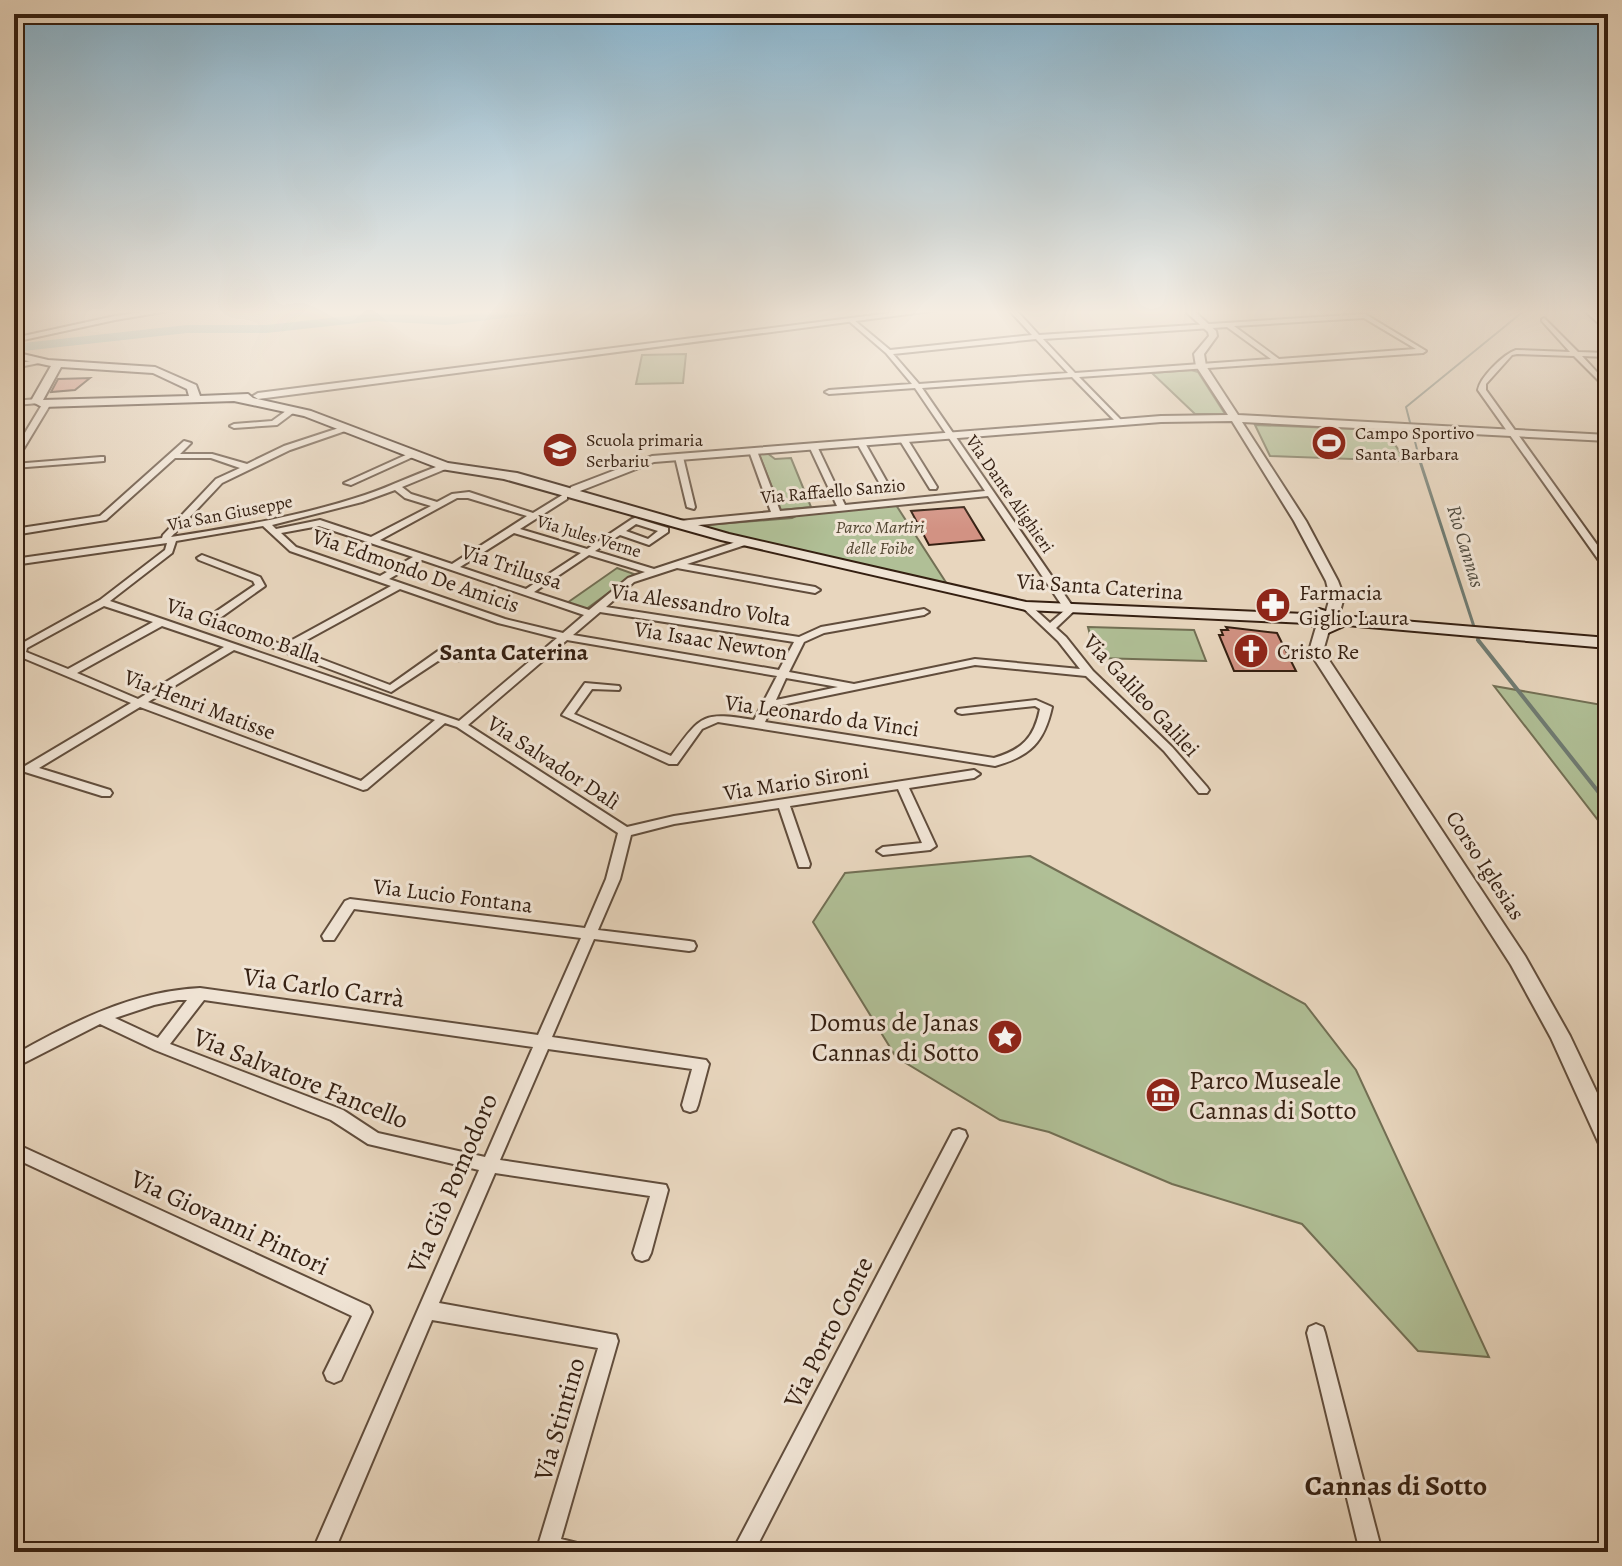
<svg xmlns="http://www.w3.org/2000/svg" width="1622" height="1566" viewBox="0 0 1622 1566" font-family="Alegreya,serif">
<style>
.green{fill:#b0bf96;stroke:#726f54;stroke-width:2}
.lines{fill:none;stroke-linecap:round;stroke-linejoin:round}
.stream-far2{stroke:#6f7b72;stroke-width:2}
.stream-far1{stroke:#6f7b72;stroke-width:3}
.stream{stroke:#6f7b72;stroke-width:4}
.river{fill:#97b9b2;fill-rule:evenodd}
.building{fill:#d29283;stroke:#341f11;stroke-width:2}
.minor-casing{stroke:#614d3c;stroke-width:4}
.tertiary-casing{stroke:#614d3c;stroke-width:4}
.secondary-casing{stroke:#341f11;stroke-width:4}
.minor{fill:#f0e4d5;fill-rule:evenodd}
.tertiary{fill:#f0e4d5;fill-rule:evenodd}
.secondary{fill:#f0e4d5;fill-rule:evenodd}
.labels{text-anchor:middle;stroke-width:6;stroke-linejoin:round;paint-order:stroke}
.far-poi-label{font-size:18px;fill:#341f11;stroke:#f0e4d5;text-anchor:start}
.far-street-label{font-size:18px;fill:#341f11;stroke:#f0e4d5}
.far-park-label{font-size:18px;font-style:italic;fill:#534732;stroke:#f0e4d5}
.far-water-label{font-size:20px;font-style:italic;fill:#524d41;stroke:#f0e4d5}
.street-label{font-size:22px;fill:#341f11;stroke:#f0e4d5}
.poi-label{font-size:22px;fill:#341f11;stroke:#f0e4d5;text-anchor:start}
.neighbourhood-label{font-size:24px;font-weight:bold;fill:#341f11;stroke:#f0e4d5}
.near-street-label{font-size:26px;fill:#341f11;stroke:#f0e4d5}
.near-poi-label{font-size:26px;fill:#341f11;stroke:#f0e4d5;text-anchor:end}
.near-neighbourhood-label{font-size:28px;font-weight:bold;fill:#341f11;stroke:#f0e4d5}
</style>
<rect width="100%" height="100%" fill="#e8d6be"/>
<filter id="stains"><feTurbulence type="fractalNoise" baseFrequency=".0025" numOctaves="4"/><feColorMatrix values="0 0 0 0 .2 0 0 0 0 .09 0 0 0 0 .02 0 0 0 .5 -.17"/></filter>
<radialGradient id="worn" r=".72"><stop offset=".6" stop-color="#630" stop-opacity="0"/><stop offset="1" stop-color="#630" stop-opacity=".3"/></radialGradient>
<path class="green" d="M686,354L683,383L636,384L642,355Z
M1191,370L1198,372L1225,414H1195L1152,373Z
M1255,425L1385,430L1406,461L1270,456Z
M767,453L775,459L791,458L811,507L781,510L759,454Z
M896,505L947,584L693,526L792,518L800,514Z
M617,568L634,574L585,610L567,603Z
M1088,627L1194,630L1206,661L1096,658Z
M1494,686L1608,706V833Z
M1030,856L1305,1004L1356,1070L1489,1357L1418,1351L1302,1224L1172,1184L1049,1132L1000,1120L896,1057L813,922L845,873Z"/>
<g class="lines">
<path class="stream-far2" d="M1419,457L1406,407L1525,310"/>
<path class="stream-far1" d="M1418,455L1479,642"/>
<path class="stream" d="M1478,640L1608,804"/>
<path class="river" d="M502,310H544L537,314L446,325L376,321L266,333H187L14,352V344L187,325H266L376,313L446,317Z"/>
</g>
<path class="building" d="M90,378L75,390L51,392L58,379Z
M964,507L984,540L929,545L911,511Z
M1226,627L1277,633L1296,671H1234L1219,635H1223L1221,630H1228Z"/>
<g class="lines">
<defs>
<path id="minor" d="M157,310H174L115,320L14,342V338L115,316Z
M1009,310H1016L1039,335L1365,314L1426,351L1423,353L1079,377L1121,420V424H1118L1072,377L922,388L1075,610L1056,628L1066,637L1093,671L1172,747L1207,787L1209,790L1207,793H1199L1164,751L1086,676L975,665L772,707L765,722L994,758C1023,749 1034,738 1040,709L1035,706L962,714L958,713L956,711L958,709L1036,700L1052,707C1044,743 1030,756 995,766L718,722L702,729L677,764H669L562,715L585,683L619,686L620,688L619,690L592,689L574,714L671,756C702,714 702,712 754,720L777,676L567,640L468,725L627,827L674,816L974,770L980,774L974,778L909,788L936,846L930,850L883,855L877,851L883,847L922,843L898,789L790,806L810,864L809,867H799L798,864L779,808L674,824L631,835L620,879L598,930L689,941L694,942L696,946L694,950L689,951L594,939L552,1037L706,1060L709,1064L698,1105L696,1110L690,1112L684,1110L682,1105L692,1069L548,1049L500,1160L666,1185L668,1190L651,1253L648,1259L642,1261L636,1259L633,1253L650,1196L495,1173L439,1303L616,1335L618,1341L561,1539L581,1544L584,1552H536L598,1348L432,1320L334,1552H312L479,1170L368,1144L331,1120L155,1050L100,1024L14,1068V1055C72,1022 133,991 200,988L538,1035L581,938L354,909L334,940H324L322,936L345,901L350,899L585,928L606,879L618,833L457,727L445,723L367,789L363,790L140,707L39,768L110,790L112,793L110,796H102L25,772L23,769L25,766L131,703L16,655L15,653L17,646L100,600L165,550L167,543L14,565V559L162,538L163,535L216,479L240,468L211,458H175L106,520L14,535V529L100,516L184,441L191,443L180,454H212L247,464L284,446L345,426H348V430L290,450L222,483L171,537C236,527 302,516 365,495C392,486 417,473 445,464L449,466L448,468L402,487L411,494L437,502L452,494L469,492L533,513L564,494L567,495V499L520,529L587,549L632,519L635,518L668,528V532L649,545L620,535L595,551L654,569L745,539L748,540V544L687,564L815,587L820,590L815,593L677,568L634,582L606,607L799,637L821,627L924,609L929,612L924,615L824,633L804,642L789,672L854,684L975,659L1080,669L1058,641L1021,606L1023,604H1029L1050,623L1065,610L988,496L679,527L675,524L679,521L771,512L749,451L753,449L757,451L780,511L837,506L809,446L813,444L817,446L845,505L985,491L915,388L829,394L825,392L829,390L912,384L886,353L850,322V320H854L890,350L1032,335ZM1364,318L1416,349L1279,359L1234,326ZM1227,327L1271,359L1075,373L1043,339ZM1036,339L1068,373L919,384L893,354ZM395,490L405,498L431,506L371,537L320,520L276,529L272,525L362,502ZM457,498H468L527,516L452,564L380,540ZM636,524L658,531L648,539L626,531ZM263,526L290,551L391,586L283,645L221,621L220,618L265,586L260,577L202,555L197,558L199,560L253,581L255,585L211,615L210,617L212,625L391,692L444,657L462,661L467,658L466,656L442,650L438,651L390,685L292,648L400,589L498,623L557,638L459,721L110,601L172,553L176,541ZM319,526L413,557L380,576L296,547L281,533ZM514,533L581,553L526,589L460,567ZM589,555L645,572L628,578L589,610L534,592ZM422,560L584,615L563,633L505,619L389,579ZM104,606L153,622L68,669L26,652L27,648ZM600,612L794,642L779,670L573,635ZM162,626L224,647L138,699L77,673ZM234,650L435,720L361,781L148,702ZM786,678L838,687L776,700ZM178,1000H187L158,1038L115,1018L154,1005ZM204,1000L533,1047L485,1157L378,1133L343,1110L170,1044Z
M1584,310H1591L1608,326V332Z
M1544,318L1578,352L1608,353V357L1582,356L1608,384V390L1574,356L1517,354L1512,355L1486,384V390L1608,560V570L1605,569L1478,390C1480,377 1504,354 1516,350L1570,352L1542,321V319Z
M42,359L44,360V362L14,368V364Z
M37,399H40V403L14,405V401Z
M43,403L50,405L18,458L14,460V451Z
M290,408L297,410L277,425L234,428L230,426L234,424L272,421Z
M900,437H906L937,487L936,489H930L899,439Z
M858,441L865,443L892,491L891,493L884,491L857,443Z
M408,454L415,456L351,485L344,483Z
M676,455L683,457L695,507L694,509L687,507L675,457Z
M101,457H104V461L14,468V464Z
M959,1129L965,1131L967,1136L754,1552H732L953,1131Z
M14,1143L369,1306L372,1312L341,1380L334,1383L327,1380L324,1373L352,1316L14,1158Z
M1316,1324L1323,1327L1325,1333L1382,1552H1360L1307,1333L1309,1327Z"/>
<path id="tertiary" d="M914,310H939L258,399L253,396L258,393Z
M1184,310H1193L1216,331L1217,336L1204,354L1206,366L1238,415L1608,435V441L1242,422L1306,521L1338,581L1344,597L1339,615L1332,619L1325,615L1330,597L1326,581L1294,521L1232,421L1161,422L654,462L580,491L577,498L567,496L571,487L652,456L1161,416L1228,415L1196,366L1194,354L1209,336L1208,332Z
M1323,623L1330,627L1323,651L1525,956L1570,1036L1608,1116V1148L1600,1146L1551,1038L1511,965L1309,651L1316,627Z"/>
<path id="secondary" d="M14,352L48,360L155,367L196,385L200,396L248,394L253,398L311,411L448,463L517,473L729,534L1026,602L1305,614L1319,609L1342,616L1608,638V648L1346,625L1328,633L1307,623L1026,610L721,540L504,479L441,469L304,416L234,401L42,407L31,401L51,366L14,358ZM61,367L153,373L187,389L189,396L43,400ZM1319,619H1329L1330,623L1320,620Z"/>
</defs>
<use href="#minor" class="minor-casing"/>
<use href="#tertiary" class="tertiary-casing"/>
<use href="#secondary" class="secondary-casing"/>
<use href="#minor" class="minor"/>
<use href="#tertiary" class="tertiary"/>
<use href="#secondary" class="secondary"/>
</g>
<linearGradient id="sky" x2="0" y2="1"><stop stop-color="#87b6d2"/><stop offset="0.59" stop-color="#f5ede2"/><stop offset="1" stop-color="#f5ede2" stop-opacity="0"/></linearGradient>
<rect width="1622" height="529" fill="url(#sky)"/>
<defs>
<symbol id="stadium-disc" viewBox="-11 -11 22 22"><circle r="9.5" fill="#8f2418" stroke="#f0e4d5"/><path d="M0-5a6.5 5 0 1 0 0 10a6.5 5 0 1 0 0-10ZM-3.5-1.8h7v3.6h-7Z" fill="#fff"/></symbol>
<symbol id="school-disc" viewBox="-11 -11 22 22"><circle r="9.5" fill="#8f2418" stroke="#f0e4d5"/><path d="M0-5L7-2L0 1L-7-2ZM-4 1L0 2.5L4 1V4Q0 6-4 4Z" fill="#fff"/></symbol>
<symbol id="pharmacy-disc" viewBox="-11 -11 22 22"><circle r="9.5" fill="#8f2418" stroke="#f0e4d5"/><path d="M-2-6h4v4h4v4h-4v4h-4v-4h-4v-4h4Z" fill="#fff"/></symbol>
<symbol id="church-disc" viewBox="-11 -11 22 22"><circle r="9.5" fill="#8f2418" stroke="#f0e4d5"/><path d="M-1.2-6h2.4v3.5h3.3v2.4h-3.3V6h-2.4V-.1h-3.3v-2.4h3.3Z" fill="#fff"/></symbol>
<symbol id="sight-disc" viewBox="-11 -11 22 22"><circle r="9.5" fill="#8f2418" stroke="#f0e4d5"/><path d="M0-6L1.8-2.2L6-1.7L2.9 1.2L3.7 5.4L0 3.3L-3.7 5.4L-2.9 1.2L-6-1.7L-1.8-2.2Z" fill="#fff"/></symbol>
<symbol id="museum-disc" viewBox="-11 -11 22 22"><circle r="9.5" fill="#8f2418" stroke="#f0e4d5"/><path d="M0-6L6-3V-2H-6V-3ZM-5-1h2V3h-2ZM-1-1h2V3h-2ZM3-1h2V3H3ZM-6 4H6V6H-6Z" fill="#fff"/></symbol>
</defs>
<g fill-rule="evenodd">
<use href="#stadium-disc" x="1309" y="423" width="40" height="40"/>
<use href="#school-disc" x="540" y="430" width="40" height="40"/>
<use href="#pharmacy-disc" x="1253" y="585" width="40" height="40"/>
<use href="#church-disc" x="1231" y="631" width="40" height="40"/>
<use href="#sight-disc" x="985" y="1017" width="40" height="40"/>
<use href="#museum-disc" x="1143" y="1075" width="40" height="40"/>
</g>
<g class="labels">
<g class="far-poi-label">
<text x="1355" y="439">Campo Sportivo<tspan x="1355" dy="21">Santa Barbara</tspan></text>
<text x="586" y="446">Scuola primaria<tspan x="586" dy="21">Serbariu</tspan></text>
</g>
<g class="far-street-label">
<text transform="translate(833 491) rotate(-5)" y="6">Via Raffaello Sanzio</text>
<text transform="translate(1010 494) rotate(55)" y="6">Via Dante Alighieri</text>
<text transform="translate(230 513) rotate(-11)" y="6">Via San Giuseppe</text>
<text transform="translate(589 536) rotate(17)" y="6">Via Jules Verne</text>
</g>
<g class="far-park-label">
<text x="880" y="533">Parco Martiri<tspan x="880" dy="21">delle Foibe</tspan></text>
</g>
<g class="far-water-label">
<text transform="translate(1466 546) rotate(73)" y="7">Rio Cannas</text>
</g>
<g class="street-label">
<text transform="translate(512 566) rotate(18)" y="8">Via Trilussa</text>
<text transform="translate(416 570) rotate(19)" y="8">Via Edmondo De Amicis</text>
<text transform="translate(1100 586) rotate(4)" y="8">Via Santa Caterina</text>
<text transform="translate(701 604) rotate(9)" y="8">Via Alessandro Volta</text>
<text transform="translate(244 630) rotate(19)" y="8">Via Giacomo Balla</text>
<text transform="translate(711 640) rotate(9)" y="8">Via Isaac Newton</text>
<text transform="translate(1142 695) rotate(47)" y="8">Via Galileo Galilei</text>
<text transform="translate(200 704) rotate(21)" y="8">Via Henri Matisse</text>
<text transform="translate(822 715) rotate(8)" y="8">Via Leonardo da Vinci</text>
<text transform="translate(554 762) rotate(33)" y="8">Via Salvador Dalì</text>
<text transform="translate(796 781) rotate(-9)" y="8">Via Mario Sironi</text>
<text transform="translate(1486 865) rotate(57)" y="8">Corso Iglesias</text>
<text transform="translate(453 895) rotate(7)" y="8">Via Lucio Fontana</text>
</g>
<g class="poi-label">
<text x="1299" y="600">Farmacia<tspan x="1299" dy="25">Giglio Laura</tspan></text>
<text x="1277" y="659">Cristo Re</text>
</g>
<g class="neighbourhood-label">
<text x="514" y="660">Santa Caterina</text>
</g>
<g class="near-street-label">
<text transform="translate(324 987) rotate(8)" y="9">Via Carlo Carrà</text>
<text transform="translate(301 1078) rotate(22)" y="9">Via Salvatore Fancello</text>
<text transform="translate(452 1183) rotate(-67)" y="9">Via Giò Pomodoro</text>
<text transform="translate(230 1222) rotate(25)" y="9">Via Giovanni Pintori</text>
<text transform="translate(828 1332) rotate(-63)" y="9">Via Porto Conte</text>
<text transform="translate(559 1419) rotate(-74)" y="9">Via Stintino</text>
</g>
<g class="near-poi-label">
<text x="979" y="1031">Domus de Janas<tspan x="979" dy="30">Cannas di Sotto</tspan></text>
<text x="1189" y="1089" text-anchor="start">Parco Museale<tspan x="1189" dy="30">Cannas di Sotto</tspan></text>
</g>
<g class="near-neighbourhood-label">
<text x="1396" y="1495">Cannas di Sotto</text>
</g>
</g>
<rect width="1622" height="1566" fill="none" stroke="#e8d6be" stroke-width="48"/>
<rect x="16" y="16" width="1590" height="1534" fill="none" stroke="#341f11" stroke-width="4"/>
<rect x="24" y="24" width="1574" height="1518" fill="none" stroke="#341f11" stroke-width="2"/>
<rect width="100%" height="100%" filter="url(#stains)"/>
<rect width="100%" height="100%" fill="url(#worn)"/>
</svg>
